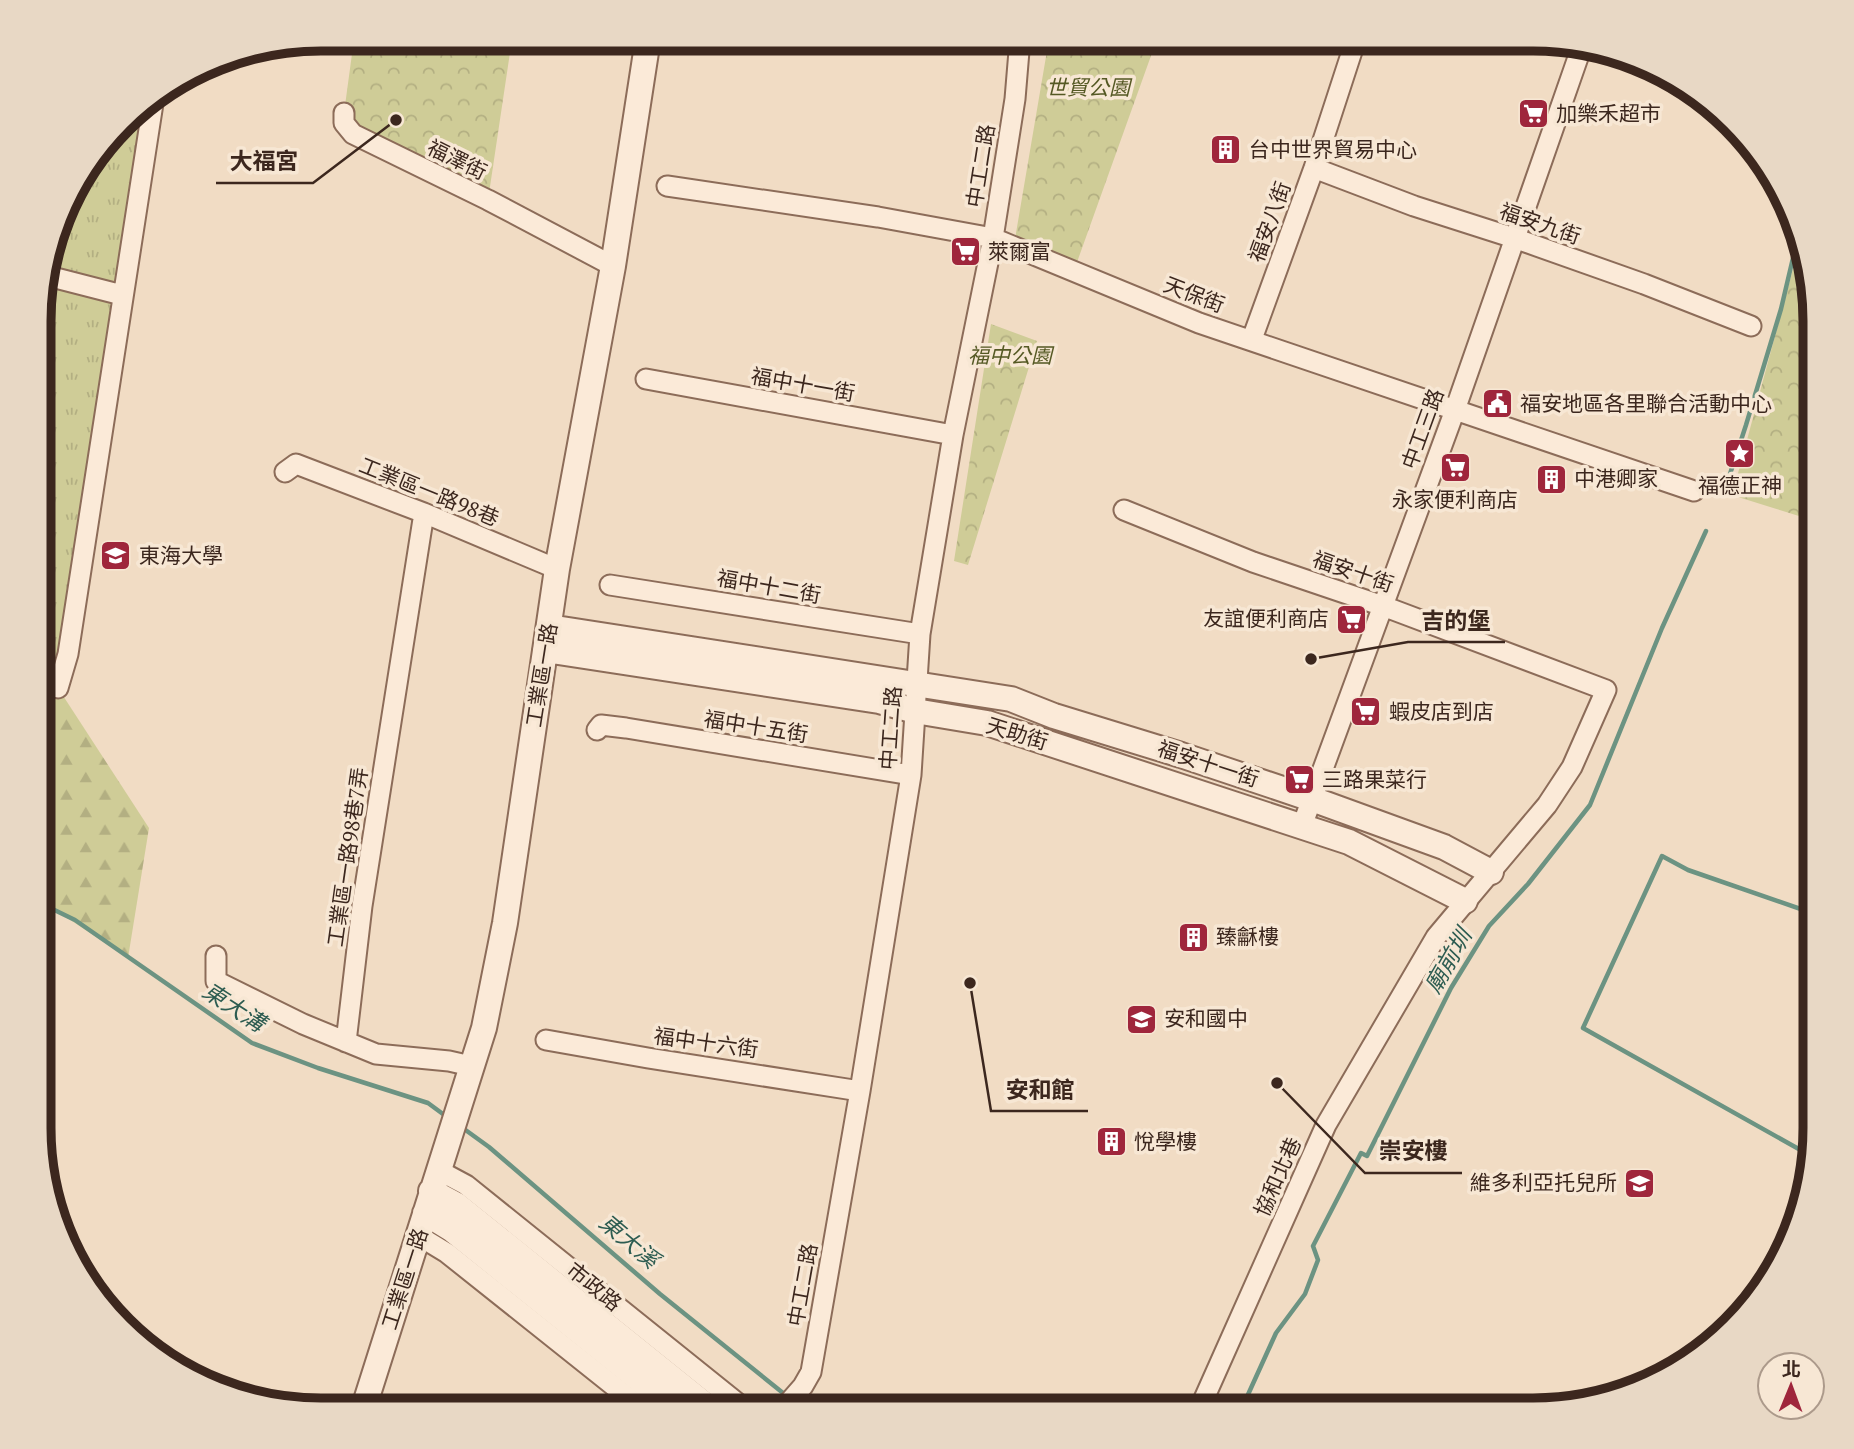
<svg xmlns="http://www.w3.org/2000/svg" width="1854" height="1449" viewBox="0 0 1854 1449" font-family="'PT Serif','Noto Sans TC',serif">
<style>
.grass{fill:url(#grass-tufts)}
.forest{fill:url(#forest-firs)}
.park{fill:url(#park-crowns)}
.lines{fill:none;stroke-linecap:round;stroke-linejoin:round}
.stream{stroke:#6c9382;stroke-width:4.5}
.minor-casing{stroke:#8c6c59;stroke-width:23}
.tertiary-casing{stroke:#8c6c59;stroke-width:28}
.minor{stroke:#fbead8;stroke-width:19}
.tertiary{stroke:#fbead8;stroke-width:24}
.labels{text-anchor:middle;stroke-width:7;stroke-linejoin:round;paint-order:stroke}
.park-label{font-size:21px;font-style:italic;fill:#555924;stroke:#f7e7d4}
.poi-label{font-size:21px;fill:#3c271e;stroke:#f7e7d4;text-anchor:start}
.street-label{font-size:21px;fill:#3c271e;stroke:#f7e7d4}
.water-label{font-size:23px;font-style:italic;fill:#2d5c51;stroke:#f7e7d4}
.rim{fill:none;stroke:#3c271e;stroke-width:9}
.leader{fill:none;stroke:#3c271e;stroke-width:2.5}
.callout-dot{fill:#3c271e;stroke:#f7e7d4;stroke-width:2.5}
.callout-label{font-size:23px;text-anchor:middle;font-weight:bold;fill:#3c271e;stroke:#f7e7d4;stroke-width:7;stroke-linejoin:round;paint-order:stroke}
</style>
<defs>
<pattern id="grass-tufts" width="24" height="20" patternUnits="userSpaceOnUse" patternTransform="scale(1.75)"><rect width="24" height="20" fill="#cfcc97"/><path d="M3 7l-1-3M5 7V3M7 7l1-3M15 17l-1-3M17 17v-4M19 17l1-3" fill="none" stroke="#b3af82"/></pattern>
<pattern id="forest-firs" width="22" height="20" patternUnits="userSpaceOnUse" patternTransform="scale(1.75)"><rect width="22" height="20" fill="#cfcc97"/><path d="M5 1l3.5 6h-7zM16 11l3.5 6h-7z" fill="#b3af82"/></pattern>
<pattern id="park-crowns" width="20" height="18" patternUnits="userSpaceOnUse" patternTransform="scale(1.75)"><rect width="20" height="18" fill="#cfcc97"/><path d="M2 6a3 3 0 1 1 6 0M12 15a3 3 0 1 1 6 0" fill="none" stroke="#b3af82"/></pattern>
</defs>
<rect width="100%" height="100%" fill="#f1dcc4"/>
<path class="grass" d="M154,97L58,688L40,680L41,283L76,180L135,108Z"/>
<path class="forest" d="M40,684L58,688L149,828L128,958L40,900Z"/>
<path class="park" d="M354,39H512L488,200L353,135L344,113Z
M1049,39H1157L1076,265L1015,239Z
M1799,247L1815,320V521L1738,497L1734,488Z
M991,324L1037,341L968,565L954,561Z"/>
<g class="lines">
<path class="stream" d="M1718,487L1730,474L1746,425L1781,309L1797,241
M40,903L75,920L252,1043L318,1068L428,1103L447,1117
M460,1126L489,1147L660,1294L788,1397
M1813,1157L1583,1028L1662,856L1688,870L1815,914
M795,1402L805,1410
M1241,1410L1276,1333L1305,1294L1318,1260L1313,1246L1361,1153L1367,1156L1451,988L1489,926L1528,884L1590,805L1662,628L1706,531"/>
<defs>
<path id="minor" d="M989,39L1019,44
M344,113V123L353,134L488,200L613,266
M1314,168L1414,206L1514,238L1644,284L1751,326
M667,186L878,217L993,238L1199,323L1694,491
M44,275L122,295
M1252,339L1314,168L1356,39
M646,379L953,435
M285,472L296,464L424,513L557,569
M1124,510L1253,562L1383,606L1606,690L1572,767L1547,805L1436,937L1326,1125L1199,1410
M610,585L920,634
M58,688L68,654L154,97
M597,730L601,725L626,728L911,775
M1302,826L1455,410L1582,46
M216,956V981L303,1024L376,1054L449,1061L471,1066
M546,1040L648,1058L860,1091
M346,1042L362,906L424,513
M438,1170L466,1185L746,1410
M419,1236L447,1253L644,1410
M782,1410L803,1386L811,1372L860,1091L911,775L920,634L953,435L993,238L1015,99L1020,39"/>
<path id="tertiary" d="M549,627L1011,699L1054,716L1181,755L1312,799L1444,847L1491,872
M545,650L879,701L915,711L987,723L1349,842L1465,901
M431,1191L457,1205L712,1410
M425,1213L451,1229L677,1410
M363,1410L484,1028L505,923L557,569L613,266L648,39"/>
</defs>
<use href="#minor" class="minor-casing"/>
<use href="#tertiary" class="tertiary-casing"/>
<use href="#minor" class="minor"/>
<use href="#tertiary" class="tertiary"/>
</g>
<defs>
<symbol id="supermarket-square" viewBox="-11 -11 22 22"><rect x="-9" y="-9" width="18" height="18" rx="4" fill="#9f263c" stroke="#f7e7d4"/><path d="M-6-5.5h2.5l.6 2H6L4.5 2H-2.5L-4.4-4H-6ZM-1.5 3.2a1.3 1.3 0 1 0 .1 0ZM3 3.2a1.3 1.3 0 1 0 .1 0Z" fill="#fff"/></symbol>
<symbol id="building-square" viewBox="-11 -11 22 22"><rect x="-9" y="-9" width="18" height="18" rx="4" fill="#9f263c" stroke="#f7e7d4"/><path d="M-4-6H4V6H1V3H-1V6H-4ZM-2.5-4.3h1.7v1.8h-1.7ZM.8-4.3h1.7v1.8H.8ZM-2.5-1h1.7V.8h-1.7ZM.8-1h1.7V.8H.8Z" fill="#fff"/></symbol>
<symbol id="civic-square" viewBox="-11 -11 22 22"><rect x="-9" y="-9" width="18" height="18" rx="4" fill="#9f263c" stroke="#f7e7d4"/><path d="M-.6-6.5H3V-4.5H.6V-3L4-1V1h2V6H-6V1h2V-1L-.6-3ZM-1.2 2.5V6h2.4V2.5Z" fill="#fff"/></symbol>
<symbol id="sight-square" viewBox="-11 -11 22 22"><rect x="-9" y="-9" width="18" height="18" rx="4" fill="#9f263c" stroke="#f7e7d4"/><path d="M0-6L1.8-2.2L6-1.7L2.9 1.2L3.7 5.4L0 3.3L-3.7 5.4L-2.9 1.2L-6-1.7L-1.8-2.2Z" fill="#fff"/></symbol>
<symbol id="university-square" viewBox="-11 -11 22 22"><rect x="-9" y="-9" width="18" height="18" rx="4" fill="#9f263c" stroke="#f7e7d4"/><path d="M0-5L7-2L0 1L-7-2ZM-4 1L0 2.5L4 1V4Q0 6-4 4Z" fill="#fff"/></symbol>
<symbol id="school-square" viewBox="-11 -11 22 22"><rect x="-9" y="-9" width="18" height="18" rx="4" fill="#9f263c" stroke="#f7e7d4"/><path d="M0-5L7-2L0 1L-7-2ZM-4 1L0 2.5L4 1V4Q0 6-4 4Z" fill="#fff"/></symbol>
</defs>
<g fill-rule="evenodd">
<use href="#supermarket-square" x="1516" y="96" width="35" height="35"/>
<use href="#building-square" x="1208" y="132" width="35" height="35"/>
<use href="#supermarket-square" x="948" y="234" width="35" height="35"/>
<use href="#civic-square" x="1480" y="386" width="35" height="35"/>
<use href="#sight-square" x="1722" y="436" width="35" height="35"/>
<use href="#supermarket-square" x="1438" y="450" width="35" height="35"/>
<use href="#building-square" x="1534" y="462" width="35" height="35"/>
<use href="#university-square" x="98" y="538" width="35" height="35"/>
<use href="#supermarket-square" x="1334" y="602" width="35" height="35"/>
<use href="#supermarket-square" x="1348" y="694" width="35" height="35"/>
<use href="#supermarket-square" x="1282" y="762" width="35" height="35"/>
<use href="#building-square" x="1176" y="920" width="35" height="35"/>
<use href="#school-square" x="1124" y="1002" width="35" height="35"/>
<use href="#building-square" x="1094" y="1124" width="35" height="35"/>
<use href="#school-square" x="1622" y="1166" width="35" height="35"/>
</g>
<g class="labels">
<g class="park-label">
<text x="1088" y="95">世貿公園</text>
<text x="1010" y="363">福中公園</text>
</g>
<g class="poi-label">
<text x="1556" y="121">加樂禾超市</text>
<text x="1249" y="157">台中世界貿易中心</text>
<text x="988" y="259">萊爾富</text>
<text x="1520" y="411">福安地區各里聯合活動中心</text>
<text x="1574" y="486">中港卿家</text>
<text x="1740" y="493" text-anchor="middle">福德正神</text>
<text x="1455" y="507" text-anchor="middle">永家便利商店</text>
<text x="139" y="563">東海大學</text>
<text x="1329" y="626" text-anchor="end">友誼便利商店</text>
<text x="1389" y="719">蝦皮店到店</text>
<text x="1322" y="787">三路果菜行</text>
<text x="1216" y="944">臻龢樓</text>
<text x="1164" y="1026">安和國中</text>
<text x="1134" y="1149">悅學樓</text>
<text x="1617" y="1190" text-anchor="end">維多利亞托兒所</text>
</g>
<g class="street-label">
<text transform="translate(457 160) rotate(26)" y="7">福澤街</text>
<text transform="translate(981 166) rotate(-81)" y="7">中工二路</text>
<text transform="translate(1270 222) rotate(-70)" y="7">福安八街</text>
<text transform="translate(1540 224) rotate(19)" y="7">福安九街</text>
<text transform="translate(1194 295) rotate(21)" y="7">天保街</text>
<text transform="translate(803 385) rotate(10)" y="7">福中十一街</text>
<text transform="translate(1423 429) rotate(-70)" y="7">中工三路</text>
<text transform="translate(429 492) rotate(22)" y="7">工業區一路98巷</text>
<text transform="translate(1353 572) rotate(19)" y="7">福安十街</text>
<text transform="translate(769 587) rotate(10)" y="7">福中十二街</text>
<text transform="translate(542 675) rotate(-81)" y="7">工業區一路</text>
<text transform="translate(756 727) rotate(9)" y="7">福中十五街</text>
<text transform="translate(891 728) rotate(-86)" y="7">中工二路</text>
<text transform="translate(1017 734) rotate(17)" y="7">天助街</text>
<text transform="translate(1208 764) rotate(18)" y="7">福安十一街</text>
<text transform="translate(348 857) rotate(-82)" y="7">工業區一路98巷7弄</text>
<text transform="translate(706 1043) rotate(8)" y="7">福中十六街</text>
<text transform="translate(1278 1177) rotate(-66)" y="7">協和北巷</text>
<text transform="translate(405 1279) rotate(-72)" y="7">工業區一路</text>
<text transform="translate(803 1285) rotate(-80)" y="7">中工二路</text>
<text transform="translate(594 1287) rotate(39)" y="7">市政路</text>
</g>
<g class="water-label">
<text transform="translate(1448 961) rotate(-60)" y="8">廟前圳</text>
<text transform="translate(234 1007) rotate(33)" y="8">東大溝</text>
<text transform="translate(629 1241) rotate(40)" y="8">東大溪</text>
</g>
</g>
<path d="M0 0H1854V1449H0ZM321 51H1533A270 270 0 0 1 1803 321V1128A270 270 0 0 1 1533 1398H321A270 270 0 0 1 51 1128V321A270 270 0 0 1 321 51Z" fill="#e8d8c5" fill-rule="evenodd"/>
<path class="rim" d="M321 51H1533A270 270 0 0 1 1803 321V1128A270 270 0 0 1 1533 1398H321A270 270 0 0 1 51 1128V321A270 270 0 0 1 321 51Z"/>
<path class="leader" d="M396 120L313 183H216M1311 659L1408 642H1505M970 983L991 1111H1088M1277 1083L1365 1173H1462"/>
<g class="callout-dot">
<circle cx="396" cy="120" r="7"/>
<circle cx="1311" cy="659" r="7"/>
<circle cx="970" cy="983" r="7"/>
<circle cx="1277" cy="1083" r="7"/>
</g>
<g class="callout-label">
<text x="264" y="169">大福宮</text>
<text x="1456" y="629">吉的堡</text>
<text x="1040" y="1098">安和館</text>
<text x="1413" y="1159">崇安樓</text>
</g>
<g transform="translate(1791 1386) rotate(1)"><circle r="33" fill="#f7e7d4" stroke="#ac9a8b" stroke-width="2"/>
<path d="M0-5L12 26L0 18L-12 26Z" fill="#9f263c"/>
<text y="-10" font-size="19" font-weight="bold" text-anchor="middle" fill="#3c271e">北</text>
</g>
</svg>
